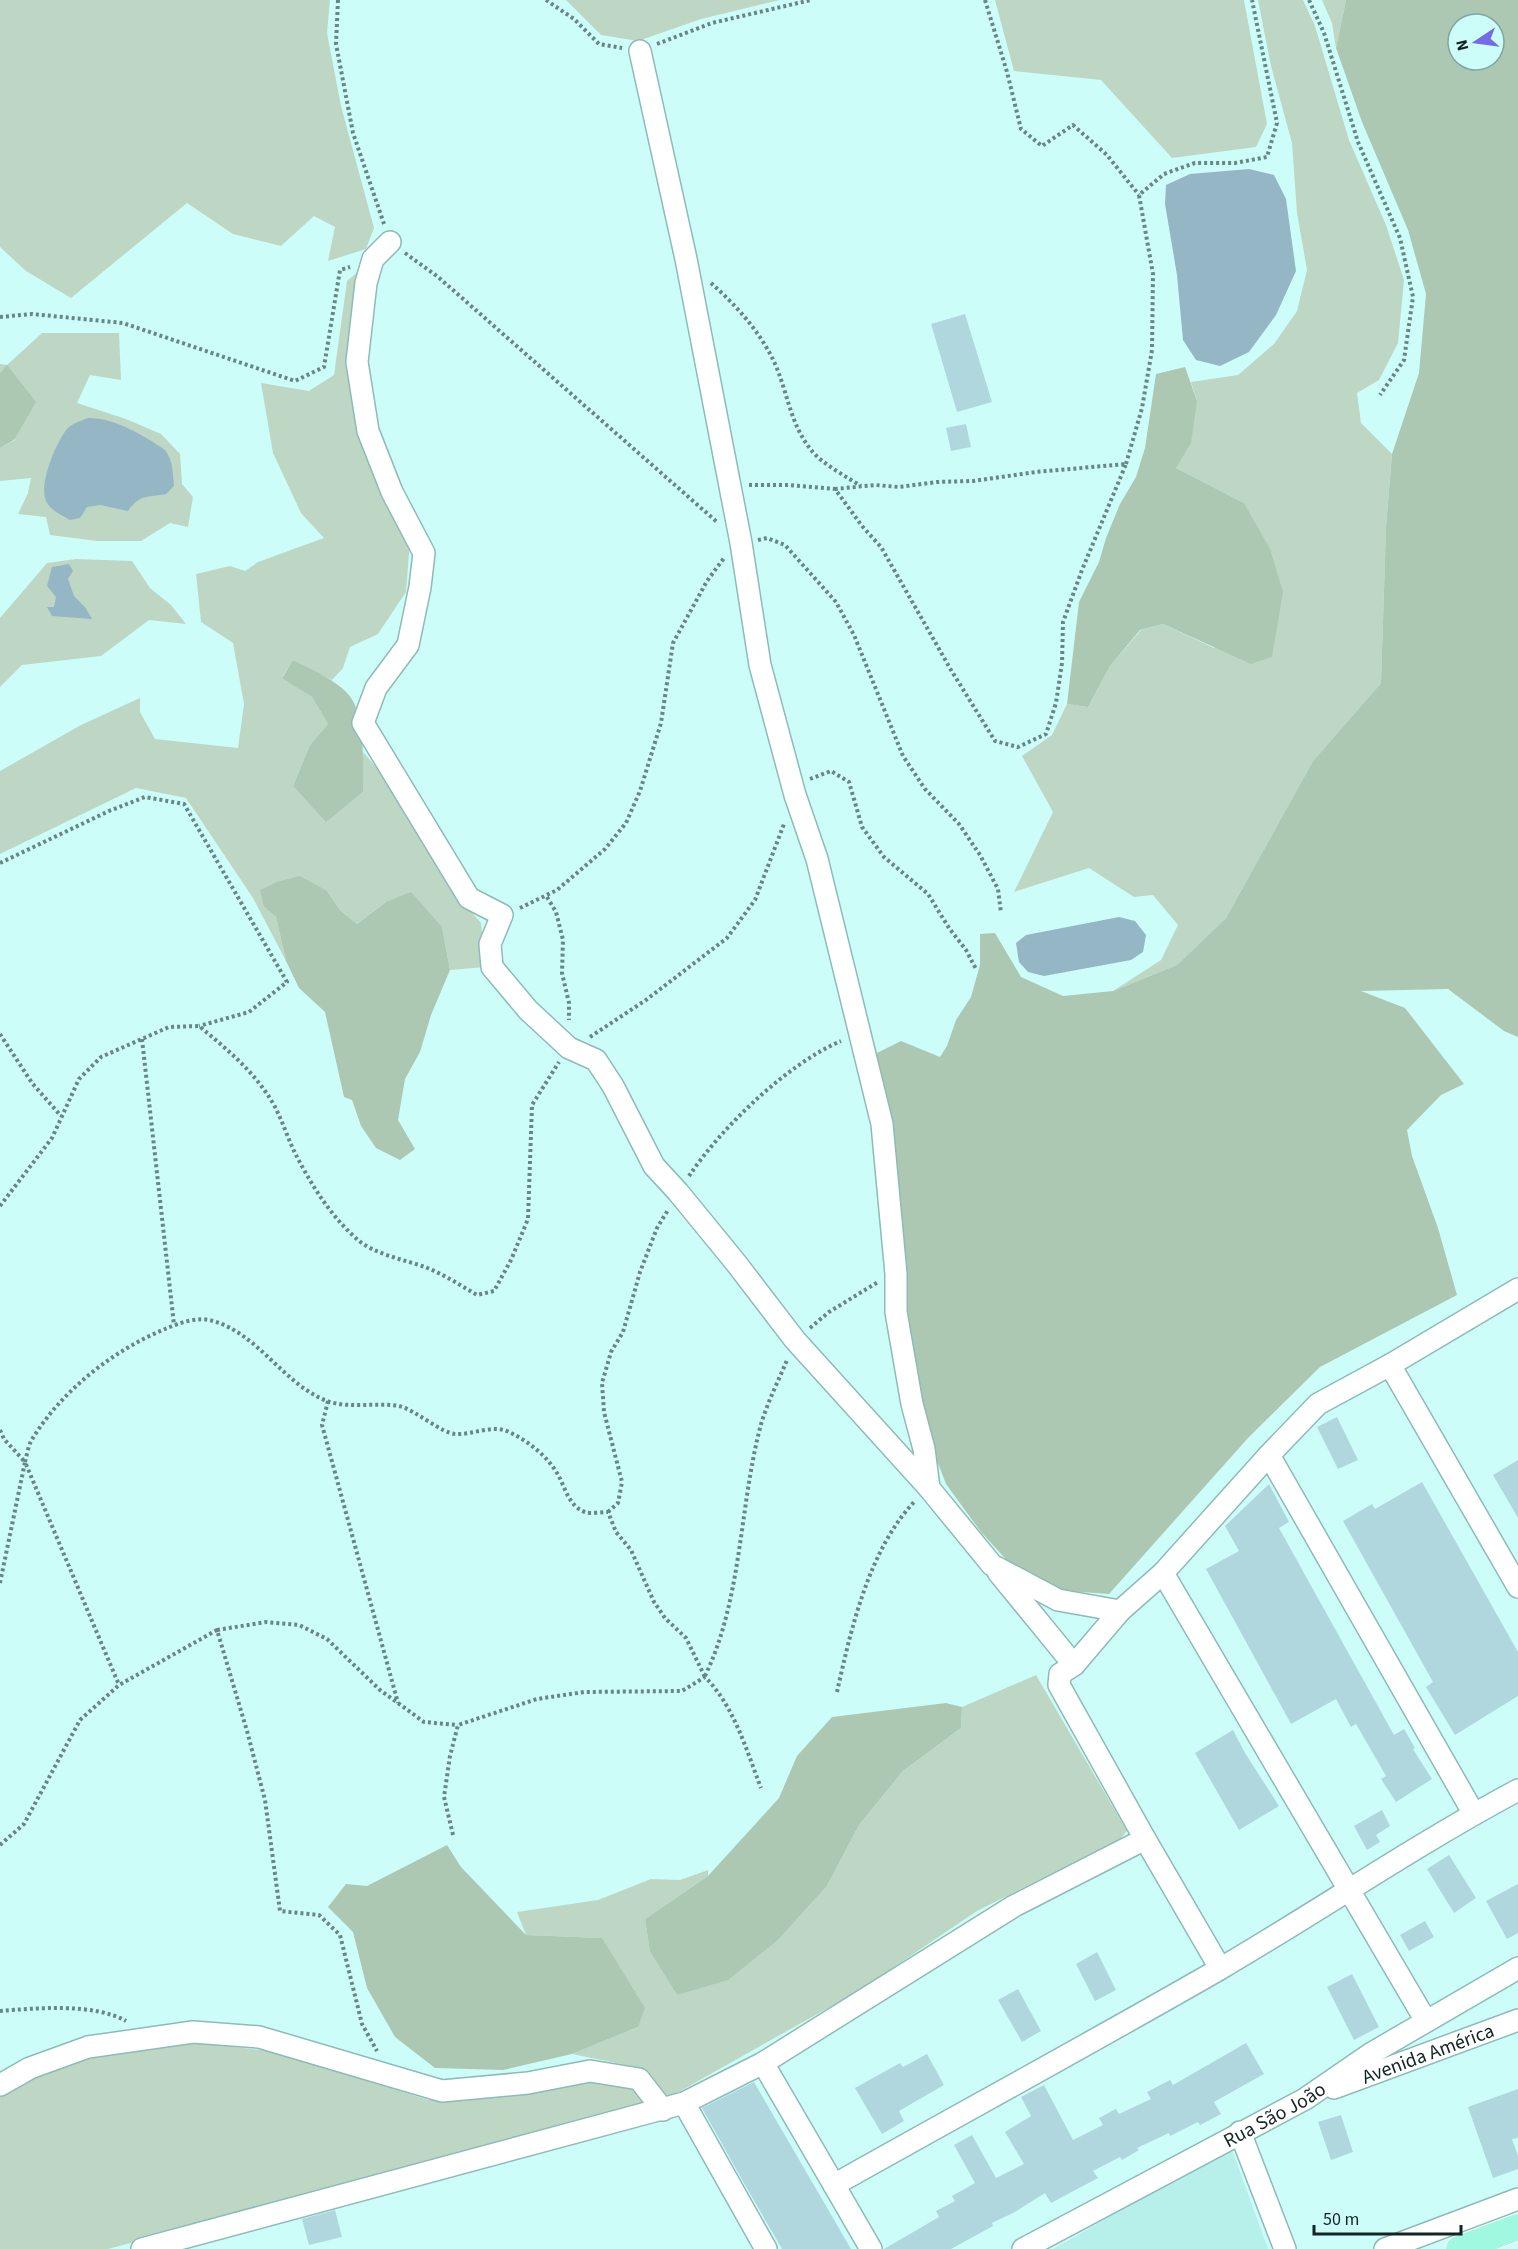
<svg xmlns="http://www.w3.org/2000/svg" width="1518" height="2249" viewBox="0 0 1518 2249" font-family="'Source Sans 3',sans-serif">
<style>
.built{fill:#b7f0eb}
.green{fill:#bdd7c4}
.forest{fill:#acc8b3;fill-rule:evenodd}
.water{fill:#95b6c5}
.building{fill:#b0d7de}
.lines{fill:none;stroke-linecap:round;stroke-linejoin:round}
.minor-casing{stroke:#8dbbb7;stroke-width:24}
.major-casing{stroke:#fff;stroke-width:28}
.path{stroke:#678684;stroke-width:4;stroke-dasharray:3 3;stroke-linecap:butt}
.minor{stroke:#fff;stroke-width:21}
.major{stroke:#a1f8e0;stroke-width:26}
.labels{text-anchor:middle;stroke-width:4.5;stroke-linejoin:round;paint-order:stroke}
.street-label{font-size:20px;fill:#122423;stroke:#cdfdf9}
</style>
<rect width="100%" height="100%" fill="#cdfdf9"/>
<path class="built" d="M1231,2147L1268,2249H1053Z"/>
<path class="green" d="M0,0H330L327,33L341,106L374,228L366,249L328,261L335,227L314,216L281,246L233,234L187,203L71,298L26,271L0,247Z
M566,0H780L701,19L638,41L601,35Z
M995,0H1244L1267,124L1256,147L1172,158L1101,80L1014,71Z
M1258,0H1303L1315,26L1349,140L1386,225L1404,280L1398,343L1379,380L1357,393L1361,423L1392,454L1386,527L1381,683L1313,761L1226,918L1177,965L1113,991L1161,960L1178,925L1153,895L1134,897L1089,868L1014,892L1053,812L1022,756L1052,735L1067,704L1088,707L1110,666L1141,630L1163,624L1214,648L1244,503L1176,468L1197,401L1191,382L1238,375L1274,344L1297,311L1307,270L1297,213L1292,143L1271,66Z
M1322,0H1346L1336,48L1332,23Z
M360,270L350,348L351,399L370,466L410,540L406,592L378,634L350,647L343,668L332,680L293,660L282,677L312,697L328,724L310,745L293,786L326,821L363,792V752L388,781L455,893L481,923L485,967L450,970L442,927L386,902L357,924L340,910L327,891L264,907L276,917L286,961L253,898L186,798L136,788L0,854V771L81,725L140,698V712L155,739L238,748L244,704L233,643L201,622L196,574L230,566L245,571L258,562L324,538L301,513L273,453L261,383L309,391L334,375L347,281Z
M42,333H119L121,380L90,375L77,403L126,419L161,434L180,454L182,484L193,497L188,527L170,523L141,541H97L50,535L46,517L18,514L28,493L31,478L0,481V448L15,440L7,366L0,373V364L7,365Z
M76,559L132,561L150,588L171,605L186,624L149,620L101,656L22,665L0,687V618L47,563Z
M1036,1675L1127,1831L1121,1838L977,1911L860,1990L666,2099L646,2069L572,2054L638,2027L602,1938L526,1935L517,1912L598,1900L651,1879L680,1880L708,1870V1876L645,1919L650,1952L677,1995L779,1939L827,1886L859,1825L903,1771L961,1728L962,1707Z
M203,2043L276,2052L428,2100L508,2095L596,2077L623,2082L639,2093L645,2102L641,2108L108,2249H0V2093L61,2066L137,2047Z"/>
<path class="forest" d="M1346,0H1518V1037L1504,1031L1448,989L1361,991L1405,1008L1464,1084L1441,1095L1407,1130L1412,1156L1438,1228L1457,1295L1320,1367L1248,1438L1109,1594L1055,1590L1013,1567L981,1532L946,1484L927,1435L910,1366L873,1055L901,1041L940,1057L947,1046L956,1020L971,997L980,965V934L995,933L1021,977L1063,996L1113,991L1177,965L1226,918L1313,761L1381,683L1386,527L1392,454L1419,373L1426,294L1408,230L1362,122L1336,48ZM1458,24H1494V60H1458Z
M7,365L36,402L14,440L0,448V373Z
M1185,367L1197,401L1191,443L1176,468L1244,503L1270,549L1283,592L1272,657L1251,664L1163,624L1140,630L1110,666L1088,707L1067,704L1079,602L1099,562L1106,538L1120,504L1136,477L1145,448L1156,374Z
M293,660C311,669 346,684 354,703C365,726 363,767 363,792L326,822L293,786L310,745L328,724L312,697L282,678Z
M300,876L327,891L340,910L357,924L386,902L411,892L442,927L450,970L431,1015L420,1052L405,1079L398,1120L415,1149L400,1160L376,1148L361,1126L352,1100L344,1097L325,1012L299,988L286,961L276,917L264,907L260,890L277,882Z
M946,1703L962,1707L961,1728L903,1771L859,1825L827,1886L779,1939L728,1980L677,1995L650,1952L645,1919L708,1876L779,1798L797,1756L832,1717Z
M447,1845L461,1867L526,1935L602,1938L645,2008L638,2027L572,2054L503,2070L435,2068L395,2037L367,1988L353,1932L328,1907L346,1884L367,1886Z"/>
<path class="water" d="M1249,169L1274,175L1286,199L1296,271L1276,315L1249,352L1220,366L1196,360L1183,340L1177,275L1165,204L1166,185L1190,174Z
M88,418C112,418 133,430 153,442C156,445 162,447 165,450C173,460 173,474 174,486L166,494C147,498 141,493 128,511L100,505L87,507L80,518L70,520C62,515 52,511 47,503C37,486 56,443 67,429C72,423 81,421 88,418Z
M69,564L73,571L68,579L74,596L85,607L92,619L52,616L47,607H54L56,597L47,586L52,567Z
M1119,917L1135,921L1146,935L1143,952L1131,960L1044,976L1028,972L1019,962L1016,943L1026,935Z"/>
<path class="building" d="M965,314L992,402L957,412L931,324Z
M966,424L971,447L951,451L946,428Z
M1337,1417L1358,1460L1338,1469L1317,1427Z
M1518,1460V1518L1493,1475Z
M1422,1482L1518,1652V1696L1455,1735L1426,1687L1433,1682L1343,1521L1372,1504L1375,1509Z
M1269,1484L1289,1522L1279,1528L1394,1735L1404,1729L1415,1748L1413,1749L1432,1779L1396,1802L1381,1779L1386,1776L1356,1724L1351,1727L1336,1699L1291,1724L1206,1569L1239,1551L1225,1526Z
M1233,1730L1245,1753L1279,1806L1239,1830L1195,1753Z
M1382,1810L1390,1826L1376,1835L1380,1842L1367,1850L1354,1826Z
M1449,1855L1476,1898L1454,1913L1427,1869Z
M1518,1884V1933L1507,1939L1486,1901Z
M1425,1921L1434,1937L1409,1951L1400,1935Z
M1097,1952L1116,1990L1095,2001L1076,1964Z
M1352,1974L1379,2027L1354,2040L1327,1987Z
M1018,1989L1041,2031L1022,2042L998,2000Z
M1246,2043L1264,2074L1214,2102L1221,2114L1200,2125L1198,2122L1170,2136L1169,2133L1137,2148L1139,2150L1122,2160L1120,2157L1093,2171L1098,2178L1051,2203L1045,2193L1015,2212L992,2223L993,2226L951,2249H884L939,2217L936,2211L955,2201L952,2196L975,2183L954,2145L972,2135L996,2178L1024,2164L1005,2132L1031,2116L1021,2097L1044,2085L1073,2140L1103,2125L1099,2118L1116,2109L1119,2114L1151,2099L1147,2092L1170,2080L1173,2085Z
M927,2054L944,2085L899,2111L904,2121L882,2134L855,2088L900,2063L903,2067Z
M754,2082L851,2249H782L745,2185L702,2108Z
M1518,2089V2138L1512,2139L1518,2156V2169L1493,2178L1468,2107Z
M1341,2115L1353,2152L1331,2160L1318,2122Z
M335,2210L342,2237L309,2245L302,2219Z"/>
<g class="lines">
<defs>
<g id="minor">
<path d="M640,51L686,259L741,543L760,665L795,795L817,859L882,1124L896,1274V1312L912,1404L924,1449L929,1488L992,1565L1058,1600L1120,1611"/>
<path d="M390,242L373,259L366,283L357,362L368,431L392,492L424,553L420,587L408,645L376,688L363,723L469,898L502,915L490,944L492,967L528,1010L569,1048L596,1060L613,1086L654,1166L678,1192L736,1263L795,1340L929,1488"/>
<path d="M1390,1365L1518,1587"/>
<path d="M1269,1455L1474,1814"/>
<path d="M998,1572L1074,1665"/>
<path d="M1145,1839L1220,1968"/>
<path d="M1426,2021L1163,1573L1269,1455L1318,1404L1390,1365L1518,1289"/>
<path d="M763,2063L834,2185"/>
<path d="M0,2085L30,2068L88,2047L193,2032L259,2037L442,2091L528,2083L590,2071L639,2079L663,2110"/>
<path id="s1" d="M1334,2088L1518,2020"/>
<path d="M684,2103L766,2249"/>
<path d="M1240,2132L1285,2249"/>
<path d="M142,2249L684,2103L763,2063L1014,1906L1145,1839L1059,1685L1060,1674L1074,1665L1120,1611L1163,1573"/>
<path d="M871,2249L834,2185C962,2113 1091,2043 1218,1970C1319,1911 1415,1845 1518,1790"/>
<path id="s2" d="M1023,2249L1305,2099L1372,2053L1518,1968"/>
<path d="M1385,2249L1518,2199"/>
</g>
<path id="major" d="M1459,2249L1518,2227"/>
</defs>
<use href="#minor" class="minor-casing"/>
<use href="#major" class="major-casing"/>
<path class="path" d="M338,0L336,44L353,133L384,224
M546,0L574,19L599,44L622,48
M985,0L1007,72L1021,129L1042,146L1073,125L1107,155L1139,195
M1309,0L1324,33L1358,142L1400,238L1413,297L1404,360L1380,395
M657,44L712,23L811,0
M405,253L437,276L717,522
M711,283C737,306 762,334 776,366C788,395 791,426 812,451C820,462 848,478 861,486
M0,317L32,314L123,323L295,381L324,367L340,270L350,267
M1126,464L1142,408L1152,350L1153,274L1139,195L1164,174L1195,163H1235L1267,157L1277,123L1252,0
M749,485H788L835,489L862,526L881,547L951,670L995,741L1018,747L1046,734L1056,703L1062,663L1063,622L1082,570L1126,464L1036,472L973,481L937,482L899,487L875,485L835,489
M758,540L767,538L785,545L836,602L854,635L903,756L925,789L959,824L980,855L998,889L1001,913
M810,779L831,771L849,782L862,827L884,857L928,894L949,928L966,950L976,969
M0,863L109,811L145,797L184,804L287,982L249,1012L199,1026
M547,897L556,912L563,940L562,973L569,1003V1020
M520,908L557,890L605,849L626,823L640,791L661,723L673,643L707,581L724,558
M0,1034L32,1083L61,1116
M590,1037L646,1000L727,938L755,900L784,824
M142,1039L174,1325
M689,1176C722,1127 787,1064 841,1041
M0,1206L52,1138L79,1079L101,1057L169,1027L199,1026C228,1050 255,1072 274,1105C282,1120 287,1136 294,1151C310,1183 331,1217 358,1240C374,1254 405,1260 425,1267C443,1274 460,1285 477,1295L494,1291L511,1260L528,1219L532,1105L559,1062
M810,1328L829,1312L878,1282
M328,1401L322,1425L398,1703
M0,1430L4,1439L25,1462
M25,1462C27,1455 28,1447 31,1441C61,1391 112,1351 165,1329C179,1323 198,1316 213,1321C259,1334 283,1384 327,1401C349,1409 376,1402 399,1406C416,1410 442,1434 456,1434C472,1435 493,1424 509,1432C528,1441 546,1455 557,1473C565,1486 568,1506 585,1512C591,1514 601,1512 608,1512L616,1532L631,1550L654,1602L665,1618L686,1638L705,1677
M608,1512L618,1503L622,1482L604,1412L602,1383L611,1352L623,1332L640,1272L657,1228L668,1210
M0,1583L25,1462L119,1685
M217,1630L266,1622L299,1625L327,1639L380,1690L424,1722L458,1725
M705,1676C742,1599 739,1510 760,1428C766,1405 778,1382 787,1360
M837,1692C851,1629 869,1549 915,1501
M453,1835L444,1797L450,1756L458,1725L537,1699L584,1692L682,1691L705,1677C734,1706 746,1749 761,1788
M0,1845L24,1824L80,1720L119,1685L217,1630L247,1731L265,1800L280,1911L319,1915L340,1935L362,2024L377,2051
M0,2011C37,2008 94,2003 126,2021"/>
<use href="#minor" class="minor"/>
<use href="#major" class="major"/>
</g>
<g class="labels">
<g class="street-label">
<text dy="7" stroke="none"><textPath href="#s1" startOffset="100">Avenida América</textPath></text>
<text dy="7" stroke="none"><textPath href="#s2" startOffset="285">Rua São João</textPath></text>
</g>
</g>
<g transform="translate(1476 42) rotate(257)"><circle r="28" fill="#cdfdf9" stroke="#82a6a3" stroke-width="1.5"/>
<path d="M0-4.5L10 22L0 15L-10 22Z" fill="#736ce6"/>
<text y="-9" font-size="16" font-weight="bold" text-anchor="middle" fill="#122423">N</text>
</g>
<path d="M1314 2225v9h147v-9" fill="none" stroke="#122423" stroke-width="3"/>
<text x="1323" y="2225" font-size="18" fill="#122423" stroke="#cdfdf9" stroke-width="4.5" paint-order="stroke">50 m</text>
</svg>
